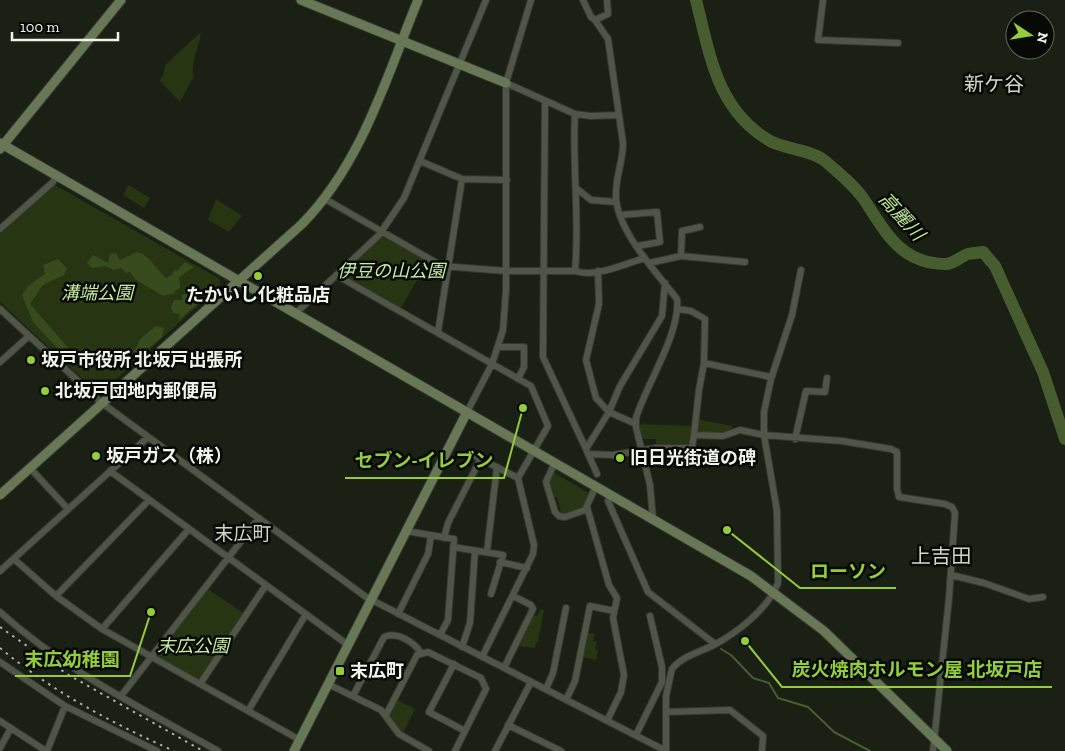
<svg xmlns="http://www.w3.org/2000/svg" width="1065" height="751" viewBox="0 0 1065 751" font-family="'Zilla Slab','Noto Sans JP',serif">
<style>
.green{fill:#273513}
.forest{fill:#384b1d}
.lines{fill:none;stroke-linecap:round;stroke-linejoin:round}
.stream{stroke:#485d2f;stroke-width:2}
.river{stroke:#485d2f;stroke-width:12}
.street-casing{stroke:#343831;stroke-width:8}
.secondary-casing{stroke:#343831;stroke-width:11}
.street{stroke:#4f5647;stroke-width:6}
.secondary{stroke:#687756;stroke-width:9}
.rail{stroke:#abb1a6;stroke-width:2;stroke-dasharray:2.5 5;stroke-linecap:butt}
.poi-dot{fill:#94cc3c;stroke:#060904;stroke-width:2}
.labels{text-anchor:middle;stroke-width:5;stroke-linejoin:round;paint-order:stroke}
.park-label{font-size:18px;font-style:italic;fill:#c9eca2;stroke:#060904}
.poi-label{font-size:18px;font-weight:bold;fill:#f0f5ec;stroke:#060904;text-anchor:start}
.water-label{font-size:19px;font-style:italic;fill:#c2e59b;stroke:#060904}
.neighbourhood-label{font-size:19px;fill:#cfd7c6;stroke:#060904}
.quarter-label{font-size:20px;fill:#cfd7c6;stroke:#060904}
.leader{fill:none;stroke:#94cc3c;stroke-width:2}
.callout-dot{fill:#94cc3c;stroke:#060904;stroke-width:2}
.callout-label{font-size:19px;text-anchor:middle;font-weight:bold;fill:#94cc3c;stroke:#060904;stroke-width:5;stroke-linejoin:round;paint-order:stroke}
</style>
<rect width="100%" height="100%" fill="#1a2013"/>
<path class="green" d="M201,32C200,45 189,67 194,76L180,102L159,80L163,76L165,65Z
M55,185L220,279V286L101,393L97,392L0,302V234Z
M128,185L150,198L144,208L123,195Z
M216,199L242,216L229,232L208,220Z
M385,236L428,261L401,308L346,276V273L381,237Z
M697,419L732,426L731,432L725,434L696,432Z
M638,424L693,426L688,445L656,446V439H641Z
M553,472L589,493L584,507L565,514L561,512L557,497H553L549,483Z
M208,589L243,613L201,678L197,679L158,657L157,655Z
M541,609L544,610L538,642H536L535,648L517,646L533,616H537Z
M588,633L595,634L593,641L597,642L595,649L598,650L596,660L583,657Z
M397,700L415,709L403,733L389,715Z"/>
<path class="forest" d="M137,252C149,255 156,269 166,278L172,275L173,271L178,270L185,262L194,267L179,277L180,288L174,291L175,293L163,296L135,279L130,272L126,273L121,268L114,270L106,266L92,268L87,263L93,255L108,263L110,254L116,253L120,260Z
M58,259L67,268L64,275L43,285L30,304L70,350L64,355L33,322L22,295L28,286L45,274L43,265Z
M190,293L197,304L179,320L180,314L173,313L171,307L174,300H182V295Z
M156,326L164,328L162,337L149,348H142L134,361H130L127,355L136,349L140,339Z"/>
<g class="lines">
<path class="stream" d="M721,649L731,655L753,678L769,683L778,698L808,707L834,732L870,751"/>
<path class="river" d="M696,0C710,55 717,112 772,142C787,149 814,151 825,161C839,173 855,186 865,201C886,233 901,263 944,264C952,265 960,257 968,254C972,253 978,253 983,252L995,266L1043,372L1065,439"/>
<defs>
<path id="street" d="M583,0L591,17L595,20L608,14L607,0
M823,0L818,40L898,43
M595,20L608,39L623,143C623,161 616,176 616,193C614,228 657,273 677,299C681,332 646,385 636,418V427L650,485L653,519
M506,83L575,114C572,166 580,219 575,271
M545,102L543,357L586,449
M575,114L591,116L619,115
M420,161L462,179L507,180
M576,188L591,200L616,202
M325,199L442,266L506,271H575C596,278 624,264 645,258
M620,215L657,212L660,242L637,246
M0,229L53,182L56,175
M681,256L745,262
M649,263L681,256L682,231L700,227
M338,276L531,386L548,426L518,478
M0,309L102,403L366,597L666,751
M678,309L691,311L705,319L704,363
M296,313L379,235L404,198L486,0
M438,332L462,179
M499,347H524V367L518,379
M0,362L29,336
M467,412L492,364L503,330L506,290V83L531,0
M636,424L609,412L620,386L662,316L665,283
M694,435L699,390L704,363L771,377
M795,439L806,391L825,392L827,378
M588,454L613,455L656,448H689L692,447L694,435L723,436L740,430L764,435L842,441L891,449L897,452V489L899,497L945,504L952,507L955,513L949,598L933,751
M475,456L518,478L534,545L533,554L482,657
M555,462L546,482L555,512L559,516L565,517L585,510L596,486
M30,468L68,509
M110,471L348,645
M597,474L586,449L609,412L596,398L586,360L599,304L598,271
M608,501L648,592L715,644
M587,507L609,585L617,598L613,618L624,675L621,692L607,721
M406,531L454,539L448,620L440,635
M444,538L448,523L480,460
M453,547L503,555L491,594
M487,551L497,467
M14,559L56,596L102,629L300,740
M500,562L527,568
M0,571L148,437
M951,575L984,583L1029,599L1043,597
M56,596L149,500
M0,612C64,670 143,709 218,751
M398,614L428,554L431,536
M102,629L189,529
M462,647L470,623L475,551
M0,662L65,706L157,751
M454,664L429,712L465,731
M504,668L533,609L531,605L513,596
M200,684L266,585
M328,684L381,710L399,734L429,751
M546,689L553,673L566,608
M121,696L259,518
M353,696L384,637C397,631 414,642 421,653
M566,700L575,681L590,606L614,611
M248,711L306,614
M666,712L730,710L763,736L762,751
M386,715L417,655L428,652L481,678L486,689L455,751
M0,721L46,751
M508,725L561,751
M636,735L662,682V667L650,616
M0,748L11,728
M47,751L65,706
M495,751L531,682
M666,751V696L672,669C681,657 699,652 712,646C737,633 768,609 778,583L777,511L764,435V412L771,379L792,315L801,270"/>
<path id="secondary" d="M301,0L506,83
M0,143L751,576L824,631L947,751
M0,149L121,0
M0,495L302,224C362,163 386,78 418,0
M294,751L467,412"/>
</defs>
<use href="#street" class="street-casing"/>
<use href="#secondary" class="secondary-casing"/>
<use href="#street" class="street"/>
<use href="#secondary" class="secondary"/>
<path class="rail" d="M0,627L67,674L203,751
M0,648C53,692 112,723 174,751"/>
</g>
<g class="poi-dot">
<circle cx="258" cy="276" r="5"/>
<circle cx="31" cy="360" r="5"/>
<circle cx="45" cy="391" r="5"/>
<circle cx="96" cy="456" r="5"/>
<circle cx="620" cy="458" r="5"/>
<rect x="335" y="666" width="10" height="10" rx="2.5"/>
</g>
<g class="labels">
<g class="park-label">
<text x="391" y="277">伊豆の山公園</text>
<text x="97" y="299">溝端公園</text>
<text x="193" y="652">末広公園</text>
</g>
<g class="poi-label">
<text x="258" y="301" text-anchor="middle">たかいし化粧品店</text>
<text x="41" y="366">坂戸市役所 北坂戸出張所</text>
<text x="55" y="397">北坂戸団地内郵便局</text>
<text x="106" y="462">坂戸ガス（株）</text>
<text x="630" y="464">旧日光街道の碑</text>
<text x="350" y="677">末広町</text>
</g>
<g class="water-label">
<text transform="translate(902 216) rotate(48)" y="7">高麗川</text>
</g>
<g class="neighbourhood-label">
<text x="243" y="540">末広町</text>
</g>
<g class="quarter-label">
<text x="994" y="91">新ケ谷</text>
<text x="941" y="563">上吉田</text>
</g>
</g>
<path class="leader" d="M523 408L504 478H345M727 530L800 588H896M151 612L130 676H15M745 641L782 687H1052"/>
<g class="callout-dot">
<circle cx="523" cy="408" r="5"/>
<circle cx="727" cy="530" r="5"/>
<circle cx="151" cy="612" r="5"/>
<circle cx="745" cy="641" r="5"/>
</g>
<g class="callout-label">
<text x="424" y="467">セブン-イレブン</text>
<text x="848" y="578">ローソン</text>
<text x="72" y="666">末広幼稚園</text>
<text x="917" y="676">炭火焼肉ホルモン屋 北坂戸店</text>
</g>
<g transform="translate(1030 35) rotate(102)"><circle r="24" fill="#060904" stroke="#646761"/>
<path d="M0-4L9 19L0 12L-9 19Z" fill="#94cc3c"/>
<text y="-8" font-size="14" font-weight="bold" text-anchor="middle" fill="#f0f5ec">N</text>
</g>
<path d="M12 32v8h106v-8" fill="none" stroke="#f0f5ec" stroke-width="2.5"/>
<text x="20" y="32" font-size="15" fill="#f0f5ec" stroke="#060904" stroke-width="4" paint-order="stroke">100 m</text>
</svg>
